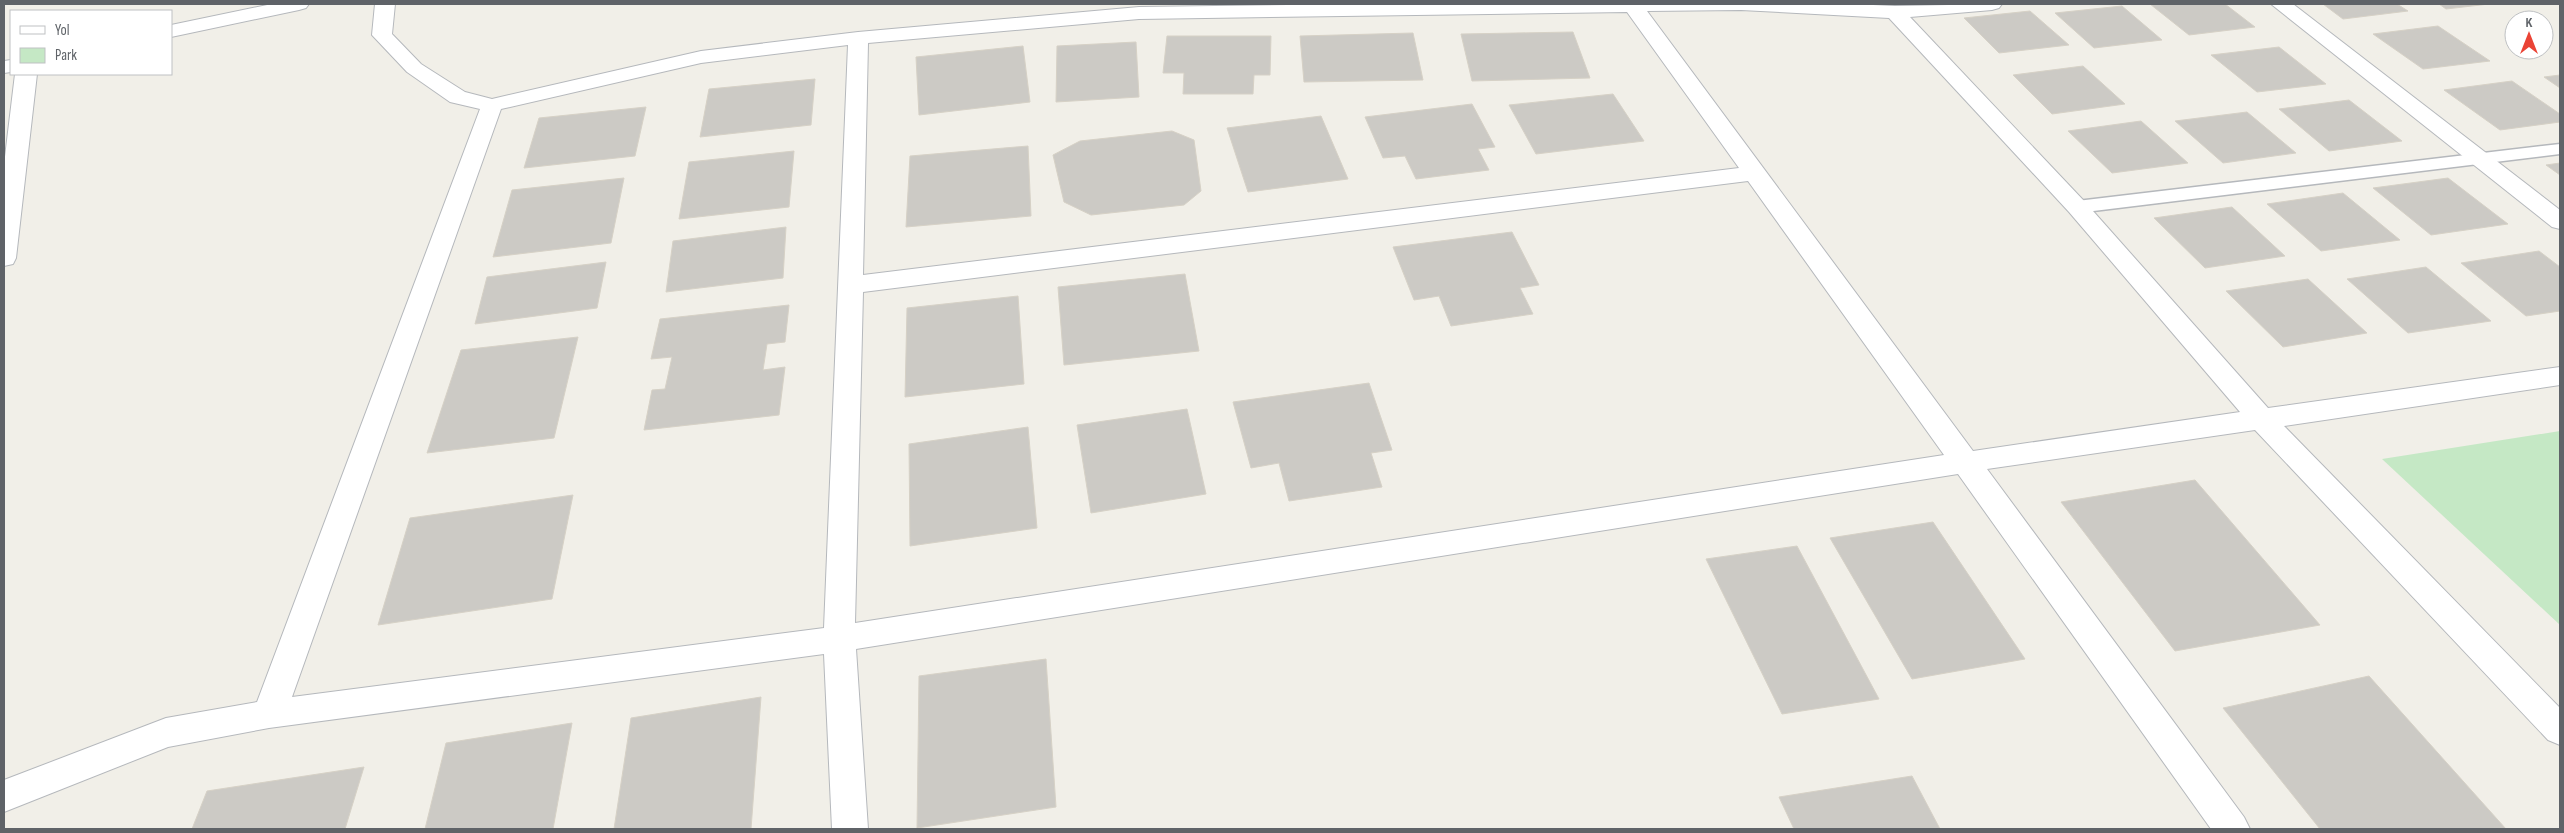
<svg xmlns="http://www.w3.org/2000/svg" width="2564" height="833" viewBox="0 0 2564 833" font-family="'Sofia Sans Condensed',sans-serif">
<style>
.green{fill:#c5e8c5}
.building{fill:#cccac5;stroke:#d6d1c6}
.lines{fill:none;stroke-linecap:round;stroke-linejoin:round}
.lane-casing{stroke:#b5b8bc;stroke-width:3}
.street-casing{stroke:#b5b8bc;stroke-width:2}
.lane{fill:#fff;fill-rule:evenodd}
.street{fill:#fff;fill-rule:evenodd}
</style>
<rect width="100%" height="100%" fill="#f1efe8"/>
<path class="green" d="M2560,431V625L2382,459Z"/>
<path class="building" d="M2150,4H2225L2255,27L2189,35Z
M2323,4H2397L2408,11L2343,19Z
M2439,4H2489L2446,9Z
M2122,6L2162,40L2094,48L2055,13Z
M2030,11L2069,45L1999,53L1964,18Z
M2438,26L2490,61L2423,69L2373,34Z
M1573,32L1590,78L1472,81L1461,34Z
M1413,33L1423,80L1304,82L1300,36Z
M1167,36H1271L1270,75H1254L1253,94H1183L1184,73H1163Z
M1136,42L1139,97L1056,102L1057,46Z
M1023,46L1030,102L919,115L916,57Z
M2279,47L2326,84L2257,92L2211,55Z
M2083,66L2125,104L2052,114L2013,75Z
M2560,75V88L2544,77Z
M815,79L811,125L700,137L709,89Z
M2512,81L2560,114V122L2500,130L2444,90Z
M1613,94L1644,141L1536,154L1509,105Z
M2349,100L2402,141L2329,151L2279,109Z
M1472,104L1495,147L1478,149L1489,170L1416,179L1405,156L1383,158L1365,117Z
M646,107L635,156L524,168L539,118Z
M2247,112L2296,153L2223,163L2175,121Z
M1321,116L1348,179L1248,192L1227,128Z
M2141,121L2188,163L2112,173L2068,131Z
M1172,131L1194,140L1201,191L1184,205L1091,215L1064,202L1053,155L1080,141Z
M1028,146L1031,216L906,227L910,156Z
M794,151L789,207L679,219L689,162Z
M2560,163V175L2546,165Z
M624,178L611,243L493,257L512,190Z
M2448,178L2508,224L2431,235L2373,188Z
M2343,193L2400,240L2321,251L2267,204Z
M2232,207L2285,256L2205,268L2154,218Z
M786,227L783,278L666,292L673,241Z
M1512,232L1539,285L1520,288L1533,314L1451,326L1439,296L1414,300L1393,247Z
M2539,251L2560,267V311L2526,316L2461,263Z
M606,262L597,308L475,324L487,277Z
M2426,267L2491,321L2408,333L2347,279Z
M1185,274L1199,351L1064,365L1058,287Z
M2308,279L2367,333L2283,347L2226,291Z
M1018,296L1024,384L905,397L907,308Z
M789,305L785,342L767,344L763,370L785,367L779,415L644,430L652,390L665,389L672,357L651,359L660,319Z
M578,337L554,438L427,453L461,350Z
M1369,383L1392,450L1371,453L1382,487L1289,501L1279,463L1251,468L1233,402Z
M1187,409L1206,494L1091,513L1077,425Z
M1028,427L1037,528L910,546L909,444Z
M2195,480L2320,625L2175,651L2061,502Z
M573,495L552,599L378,625L410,518Z
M1933,522L2025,659L1912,679L1830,538Z
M1797,546L1879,699L1782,714L1706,559Z
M1046,659L1056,807L917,828L919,676Z
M2369,676L2506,829H2320L2223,708Z
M761,697L751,829H614L631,718Z
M572,723L553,829H425L446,743Z
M364,767L345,829H192L207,791Z
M1912,776L1940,829H1794L1779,797Z"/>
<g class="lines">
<defs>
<path id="lane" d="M2560,144V154L2077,213L2071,211L2068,207L2071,203L2077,201Z"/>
<path id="street" d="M272,4H309L306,8L299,10L171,37V25Z
M375,4H395L392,34L421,64L465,92L492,99L701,51L858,32L1139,7L1360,4H1851L1895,6L2002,4L1999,8L1992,10L1910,17L2085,202L2268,408L2560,367V385L2284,426L2560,708V745L2548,740L2255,430L1987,469L2244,817L2250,829H2211L1958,474L856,649L868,829H832L824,654L269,728L168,747L4,812V780L166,718L257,702L480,109L450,102L407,72L372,35ZM1741,10L1889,18L2069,212L2240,412L1973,451L1647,11ZM1627,12L1739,168L863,275L868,43L1139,19ZM848,45L824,628L292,697L501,109L701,63ZM1748,181L1944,455L855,623L863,292Z
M2271,4H2293L2560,210V229L2552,227Z
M11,60V72L4,73V61Z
M15,74H37L16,258L13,264L4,266V165Z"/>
</defs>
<use href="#lane" class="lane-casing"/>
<use href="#street" class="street-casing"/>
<use href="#lane" class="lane"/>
<use href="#street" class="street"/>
</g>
<rect width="2564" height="833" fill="none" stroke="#5f6368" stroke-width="10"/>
<rect x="10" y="10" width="162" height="65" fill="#ffffff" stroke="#bfc1c3"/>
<rect x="20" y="26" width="25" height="8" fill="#ffffff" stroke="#bfc1c3"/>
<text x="55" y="35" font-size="15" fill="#5f6368">Yol</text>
<rect x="20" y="48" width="25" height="15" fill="#c5e8c5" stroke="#bfc1c3"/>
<text x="55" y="60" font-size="15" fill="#5f6368">Park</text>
<g transform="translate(2529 35)"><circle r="24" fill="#ffffff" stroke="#bfc1c3"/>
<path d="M0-4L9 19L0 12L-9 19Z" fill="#ea4335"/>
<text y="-8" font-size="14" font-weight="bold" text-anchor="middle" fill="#5f6368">K</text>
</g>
</svg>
